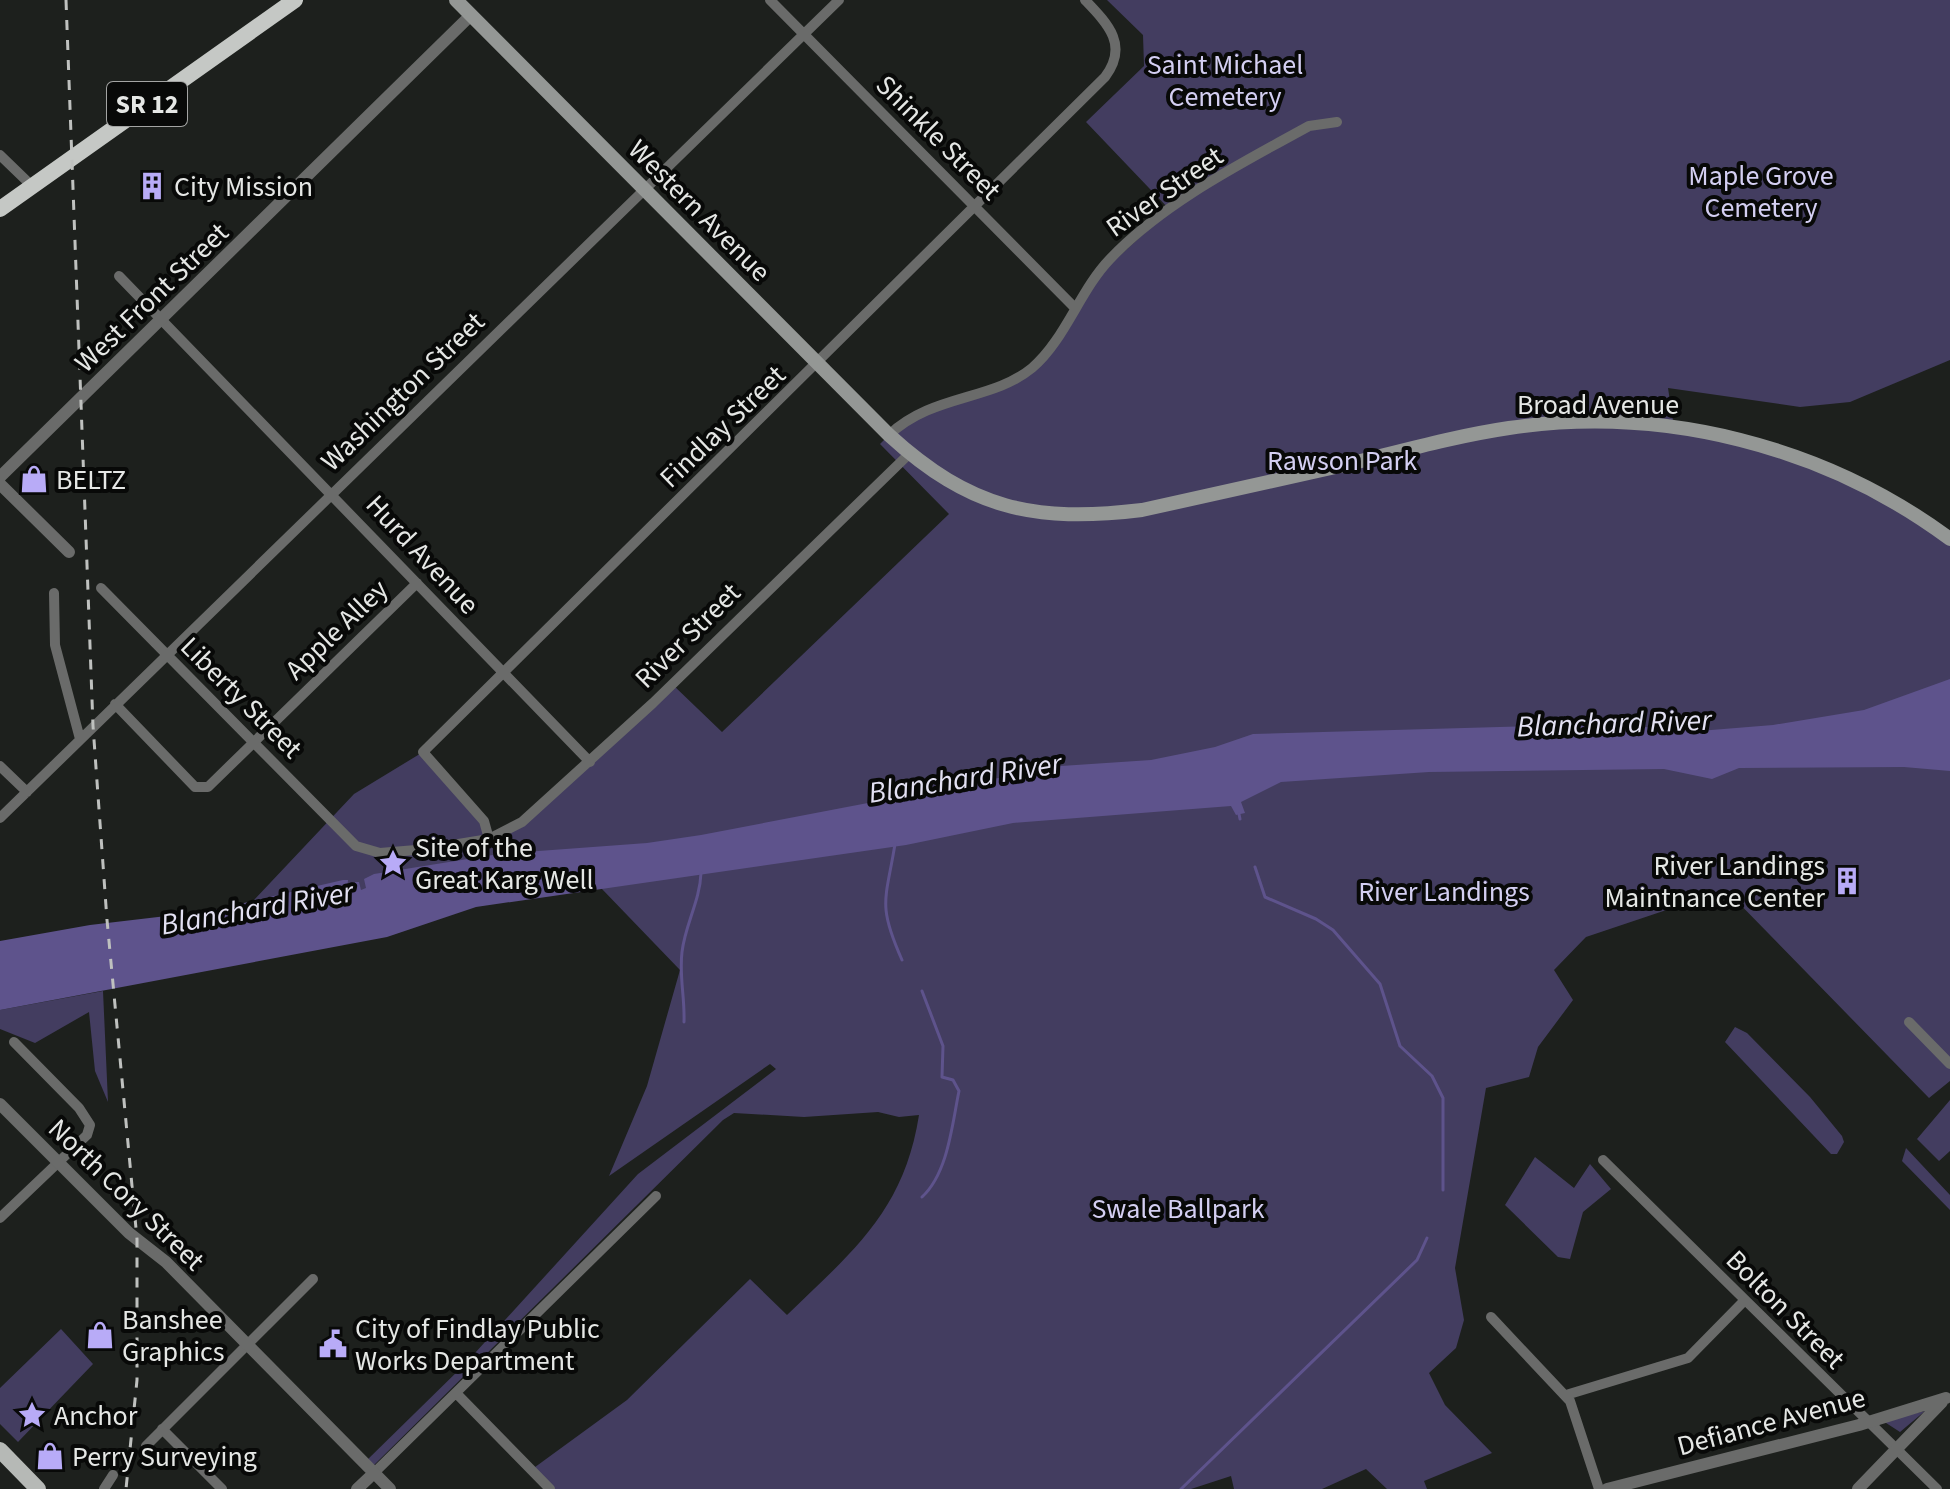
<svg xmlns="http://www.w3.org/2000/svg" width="1950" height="1489" viewBox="0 0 1950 1489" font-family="'Source Sans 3',sans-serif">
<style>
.green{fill:#433d60}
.water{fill:#5e538c}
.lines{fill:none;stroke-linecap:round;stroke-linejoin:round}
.stream{stroke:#5e538c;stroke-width:3}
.minor{stroke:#6a6b6a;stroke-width:10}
.tertiary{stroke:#6a6b6a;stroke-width:12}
.secondary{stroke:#949795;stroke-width:14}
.primary{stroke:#b6b9b6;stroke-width:16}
.trunk{stroke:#c5c8c5;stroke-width:16}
.rail{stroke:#bfc1bf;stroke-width:3;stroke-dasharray:10 10;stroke-linecap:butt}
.labels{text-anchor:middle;stroke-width:8;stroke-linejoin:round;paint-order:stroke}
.shield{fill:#080908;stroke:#a3a4a3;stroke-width:2}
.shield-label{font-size:26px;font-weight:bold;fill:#e5e7e5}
.park-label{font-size:28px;fill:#d4cff2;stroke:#080908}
.street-label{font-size:28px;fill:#e5e7e5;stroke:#080908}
.poi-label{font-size:28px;fill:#e5e7e5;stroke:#080908;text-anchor:start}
.water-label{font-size:30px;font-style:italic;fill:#e3e1f3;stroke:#080908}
</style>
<rect width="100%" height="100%" fill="#1d201d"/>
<path class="green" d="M1107,0H1950V360L1850,402L1800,407L1668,388L1674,427L1795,456L1886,497L1950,543V1081L1929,1098L1726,890L1586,937L1554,970L1573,1000L1538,1047L1529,1077L1486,1088L1455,1268L1464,1320L1456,1348L1429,1373L1445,1405L1492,1453L1424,1481L1427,1489H1387L1366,1469L1322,1489H1234L1231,1476L1191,1489H550L531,1470L627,1400L750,1279L787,1315C853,1251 904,1211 919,1115L899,1117L878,1112L804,1117L734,1113L723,1120L370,1469L364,1463L465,1364L638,1174L776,1069L770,1064L609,1176L647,1086L680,970L602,889L598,876L243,943L254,900L354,794L423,752L496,836L516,826L672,684L722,732L949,514L880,444L904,420L1005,382L1034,366L1093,280L1170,210L1086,122L1144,66L1143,35Z
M103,991L108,1102L95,1071L89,1012L35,1043L0,1029V1010Z
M1735,1027L1747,1033L1810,1097L1842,1136L1844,1142L1837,1154H1831L1725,1042Z
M1950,1100V1151L1939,1161L1917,1139Z
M1906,1148L1950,1195V1210L1902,1161Z
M1535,1157L1574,1188L1590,1164L1611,1189L1583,1212L1570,1259L1558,1257L1505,1205Z
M61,1329L93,1364L18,1442L0,1424V1388Z
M1925,1411L1900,1432L1883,1421Z"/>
<path class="water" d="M1950,679V771L1904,767L1739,768L1712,779L1664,769L1429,772L1281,782L1241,802L1245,813L1236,815L1231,806L1013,823L906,845L476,907L387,937L0,1010V941L90,925L209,911L343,880H348L347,890L349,883L354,886L355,882H359L361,890L366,888L364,879L374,874L499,854L647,843L701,835L1061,766L1151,760L1215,747L1253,734L1604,724L1699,731L1773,725L1864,710Z"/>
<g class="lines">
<path class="stream" d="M1239,814L1240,819
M895,844C886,900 877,904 902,960
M1255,867L1265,897L1316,919L1333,930L1380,984L1400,1046L1432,1076L1443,1098V1190
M684,1022C685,998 679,976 682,952C685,925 700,901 701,873
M922,1197C948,1173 952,1125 959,1091L953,1080L942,1077L943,1046L922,991
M1181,1489L1417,1260L1427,1238"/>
<path class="minor" d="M770,0L1075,308
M0,155L32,186
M119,276L590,762
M889,435C932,394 992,401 1032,368C1065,340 1080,290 1110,259C1164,202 1242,163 1309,126L1337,122
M101,588L356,846L380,853L428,849L489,839L522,822L653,703L909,454
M54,593L55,645L80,739
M115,704L195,787H208L417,583
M0,766L27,792
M0,818L839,0
M489,839L484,821L423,752L1105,77C1129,45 1108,24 1085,0
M1909,1022L1950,1064
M1603,1160L1937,1489
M0,1218L87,1135L90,1125L79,1108L14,1042
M1491,1317L1570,1401L1599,1489
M456,1393L550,1489
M1566,1395L1688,1358L1743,1302
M162,1429L222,1489
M146,1446L313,1279
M374,1473L656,1196
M104,1489L113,1475"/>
<path class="tertiary" d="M0,477L471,15
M0,484L69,552
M0,1104L129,1233L166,1262L390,1489
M357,1489L374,1473
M1607,1489L1859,1425L1946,1398
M1858,1489L1942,1402"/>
<path class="secondary" d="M456,0L889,435C970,509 1034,523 1142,510C1211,495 1280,480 1349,464C1402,451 1455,436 1509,428C1663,405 1825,446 1950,539"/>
<path class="primary" d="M0,1450L38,1489"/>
<path class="trunk" d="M0,209L295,0"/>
<path class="rail" d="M66,0L93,726L107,920L137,1239V1380L126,1489"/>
</g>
<defs>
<symbol id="building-bare" viewBox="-9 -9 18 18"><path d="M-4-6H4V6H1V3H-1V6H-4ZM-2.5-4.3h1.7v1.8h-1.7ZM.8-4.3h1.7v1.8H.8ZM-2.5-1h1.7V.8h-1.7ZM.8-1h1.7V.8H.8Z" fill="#b8abf7" stroke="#080908" stroke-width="2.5" paint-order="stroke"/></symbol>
<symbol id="shop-bare" viewBox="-9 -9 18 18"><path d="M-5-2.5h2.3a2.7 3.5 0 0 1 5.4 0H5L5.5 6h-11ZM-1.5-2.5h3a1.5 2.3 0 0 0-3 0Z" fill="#b8abf7" stroke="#080908" stroke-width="2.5" paint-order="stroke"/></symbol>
<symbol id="sight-bare" viewBox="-9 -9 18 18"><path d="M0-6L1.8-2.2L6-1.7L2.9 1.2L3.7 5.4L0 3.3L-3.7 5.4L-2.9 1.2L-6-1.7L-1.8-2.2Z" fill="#b8abf7" stroke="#080908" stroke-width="2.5" paint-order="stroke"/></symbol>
<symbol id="civic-bare" viewBox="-9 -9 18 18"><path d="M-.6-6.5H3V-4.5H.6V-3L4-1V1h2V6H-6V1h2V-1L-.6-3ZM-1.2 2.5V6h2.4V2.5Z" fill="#b8abf7" stroke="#080908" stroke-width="2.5" paint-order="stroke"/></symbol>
</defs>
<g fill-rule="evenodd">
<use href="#building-bare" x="132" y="166" width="40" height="40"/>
<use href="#shop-bare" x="14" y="459" width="40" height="40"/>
<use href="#sight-bare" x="373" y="843" width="40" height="40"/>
<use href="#building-bare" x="1827" y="861" width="40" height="40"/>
<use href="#shop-bare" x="80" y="1315" width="40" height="40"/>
<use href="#civic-bare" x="313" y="1324" width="40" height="40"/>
<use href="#sight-bare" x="12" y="1395" width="40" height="40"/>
<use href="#shop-bare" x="30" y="1436" width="40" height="40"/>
</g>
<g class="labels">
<rect class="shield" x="107" y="82" width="80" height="44" rx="6"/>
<g class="shield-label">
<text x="147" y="113">SR 12</text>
</g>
<g class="park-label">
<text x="1225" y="74">Saint Michael<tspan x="1225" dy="32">Cemetery</tspan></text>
<text x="1761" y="185">Maple Grove<tspan x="1761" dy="32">Cemetery</tspan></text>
<text x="1342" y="470">Rawson Park</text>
<text x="1444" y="901">River Landings</text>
<text x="1178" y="1218">Swale Ballpark</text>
</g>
<g class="street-label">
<text transform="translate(939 137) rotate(45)" y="10">Shinkle Street</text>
<text transform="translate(1164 191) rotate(-35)" y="10">River Street</text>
<text transform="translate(700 210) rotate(45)" y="10">Western Avenue</text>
<text transform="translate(151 297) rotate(-44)" y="10">West Front Street</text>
<text transform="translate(402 391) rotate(-44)" y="10">Washington Street</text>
<text x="1598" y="414">Broad Avenue</text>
<text transform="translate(722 426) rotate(-44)" y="10">Findlay Street</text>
<text transform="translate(423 554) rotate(47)" y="10">Hurd Avenue</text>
<text transform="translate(336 629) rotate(-44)" y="10">Apple Alley</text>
<text transform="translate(687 635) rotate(-45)" y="10">River Street</text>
<text transform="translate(242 697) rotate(45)" y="10">Liberty Street</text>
<text transform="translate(127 1194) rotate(44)" y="10">North Cory Street</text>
<text transform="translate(1786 1309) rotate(45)" y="10">Bolton Street</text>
<text transform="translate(1771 1421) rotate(-15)" y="10">Defiance Avenue</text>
</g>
<g class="poi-label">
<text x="174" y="196">City Mission</text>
<text x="56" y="489">BELTZ</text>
<text x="415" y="857">Site of the<tspan x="415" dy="32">Great Karg Well</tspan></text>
<text x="1825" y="875" text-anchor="end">River Landings<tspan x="1825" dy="32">Maintnance Center</tspan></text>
<text x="122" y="1329">Banshee<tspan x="122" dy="32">Graphics</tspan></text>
<text x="355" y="1338">City of Findlay Public<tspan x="355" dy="32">Works Department</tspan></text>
<text x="54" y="1425">Anchor</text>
<text x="72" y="1466">Perry Surveying</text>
</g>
<g class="water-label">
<text transform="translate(1614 723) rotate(-2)" y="10">Blanchard River</text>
<text transform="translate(965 778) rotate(-9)" y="10">Blanchard River</text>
<text transform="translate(257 908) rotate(-10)" y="10">Blanchard River</text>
</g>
</g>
</svg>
